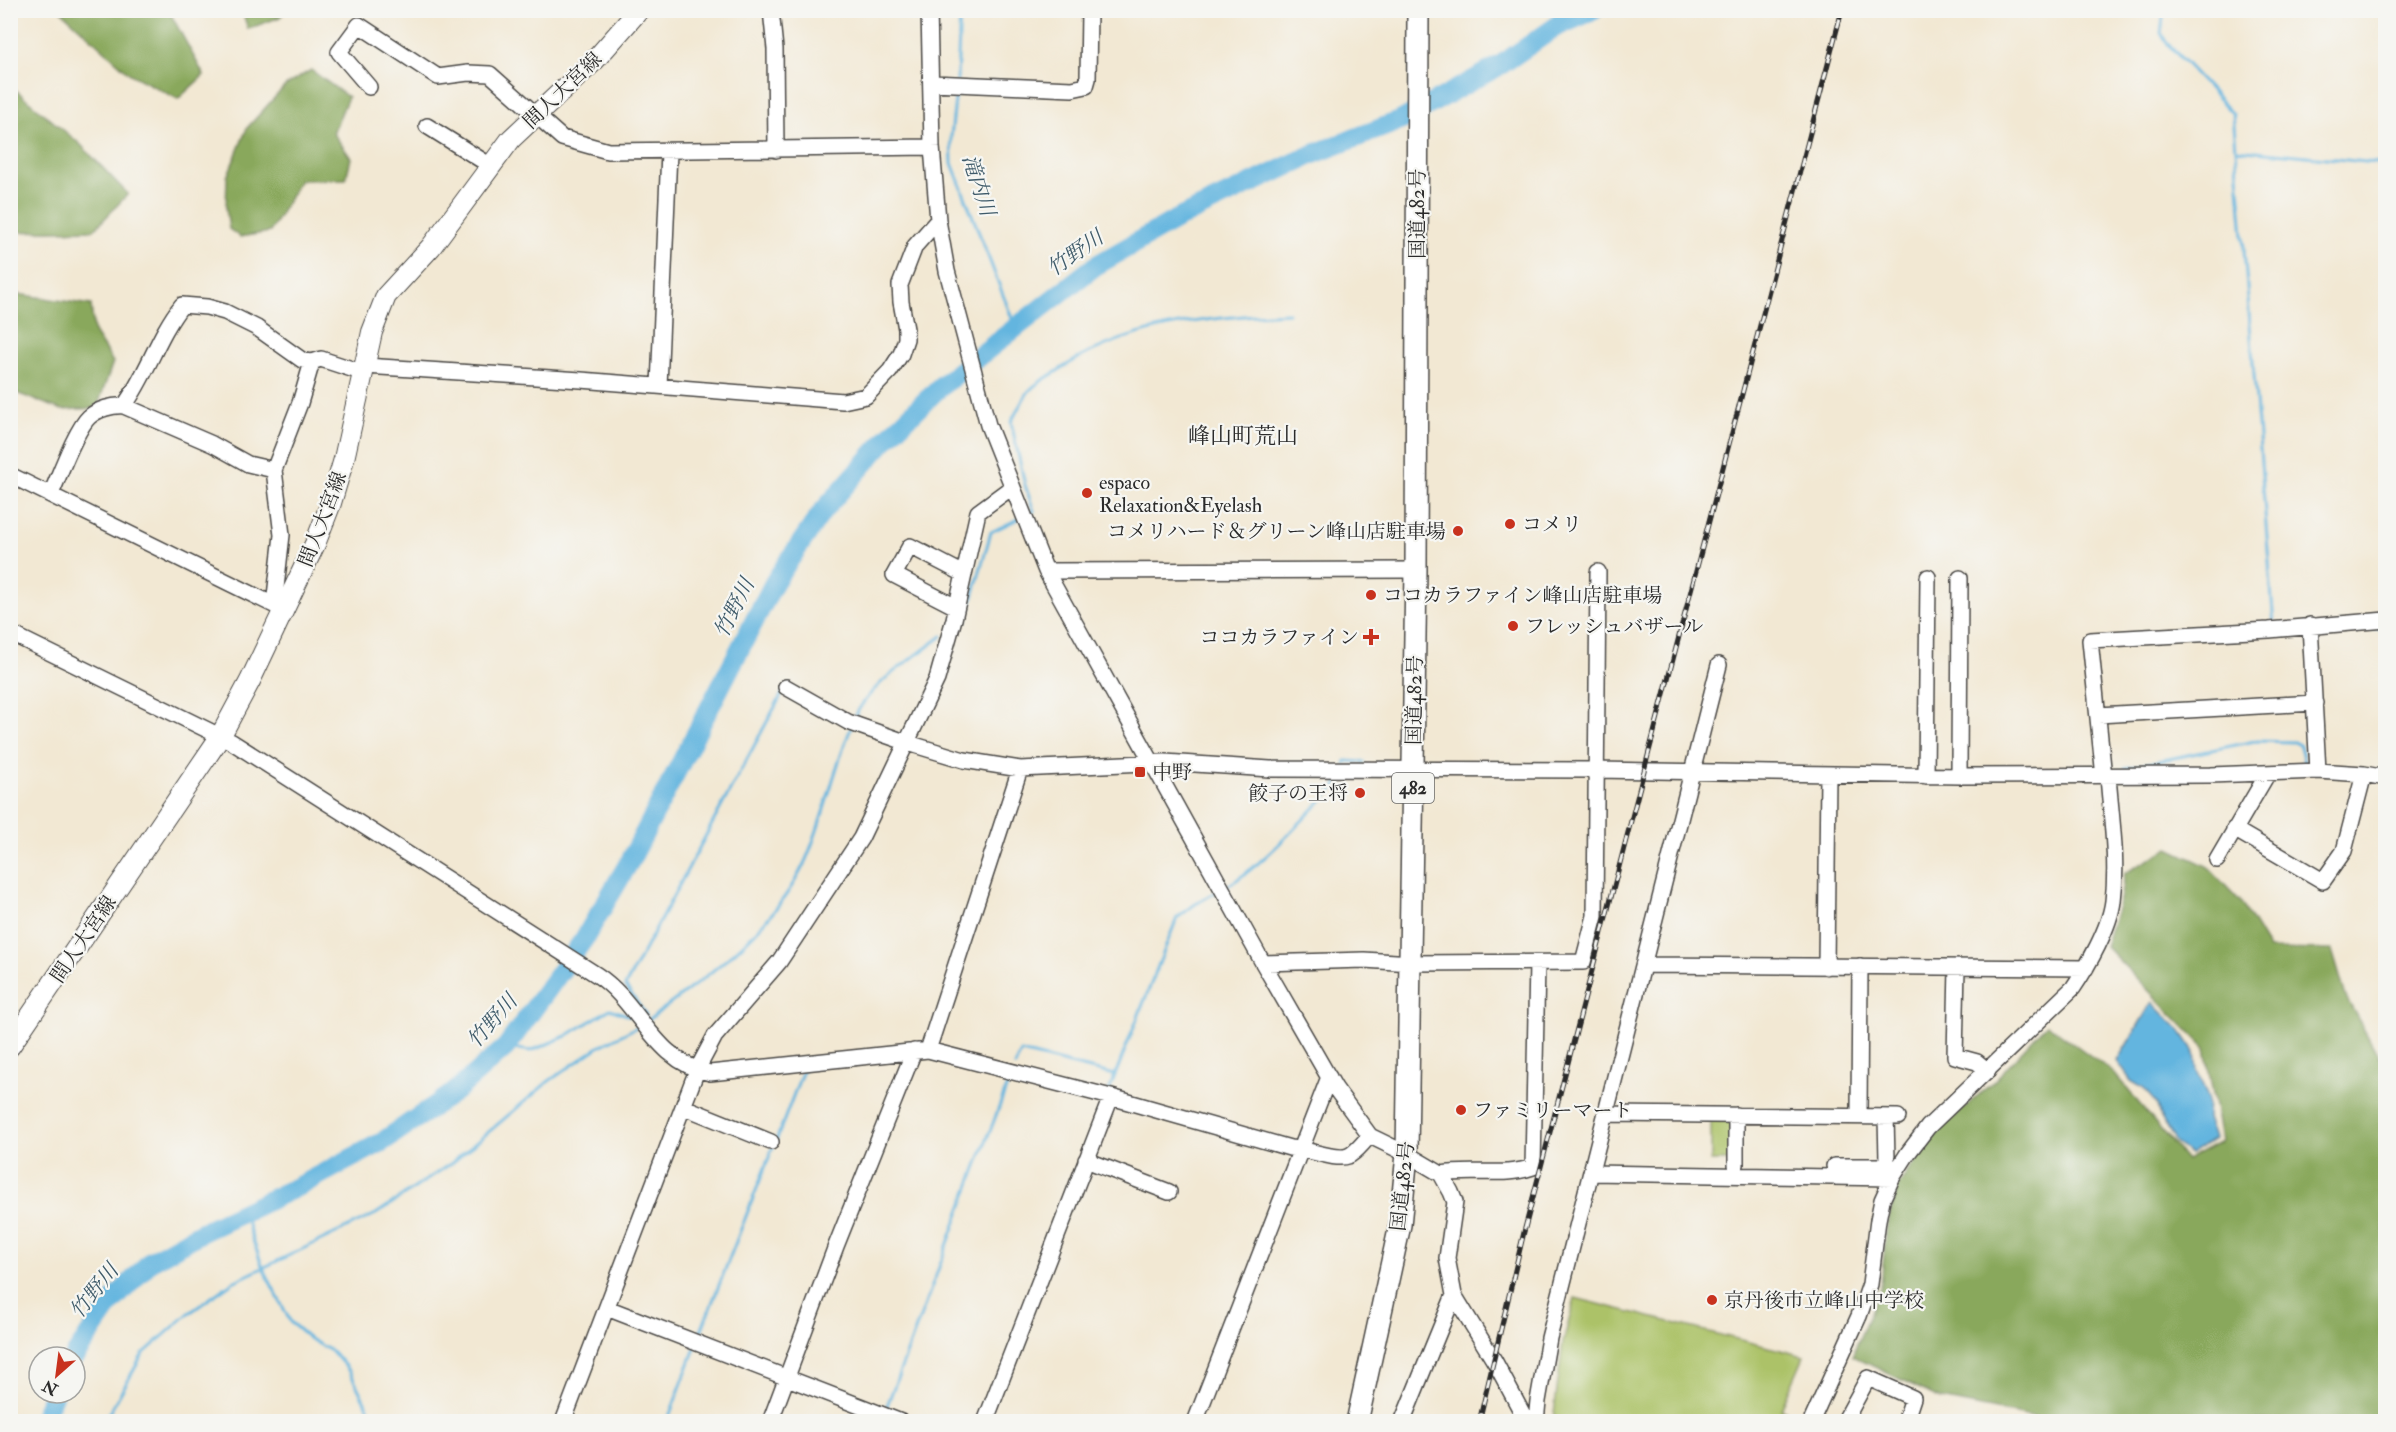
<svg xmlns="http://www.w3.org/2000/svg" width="2396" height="1432" viewBox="0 0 2396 1432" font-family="'IM FELL Double Pica','Noto Serif JP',serif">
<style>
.green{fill:#acc267;stroke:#6c7649;stroke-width:1.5}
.forest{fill:#89a85c;stroke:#5a6a44;stroke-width:1.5}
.water{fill:#64b5df;stroke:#487085;stroke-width:1.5}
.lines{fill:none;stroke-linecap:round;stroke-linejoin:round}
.stream{stroke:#64b5df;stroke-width:3}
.river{stroke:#64b5df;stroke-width:20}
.minor-casing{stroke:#494744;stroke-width:18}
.major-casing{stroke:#494744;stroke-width:22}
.highway-casing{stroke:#494744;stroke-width:24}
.minor{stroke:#fff;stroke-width:15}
.major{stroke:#fff;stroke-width:20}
.highway{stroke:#fff;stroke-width:21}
.rail-casing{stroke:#2b2b2b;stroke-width:5}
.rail{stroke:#f6f6f2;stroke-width:3;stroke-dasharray:9;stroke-linecap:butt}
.poi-dot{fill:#c8321e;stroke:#f6f6f2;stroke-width:2}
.labels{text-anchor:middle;stroke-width:4.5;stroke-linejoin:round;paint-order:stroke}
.shield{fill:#f6f6f2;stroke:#686867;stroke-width:1.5}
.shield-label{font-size:18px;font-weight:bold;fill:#2b2b2b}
.street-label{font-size:20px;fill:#2b2b2b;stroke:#f6f6f2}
.poi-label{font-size:20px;fill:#2b2b2b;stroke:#f6f6f2;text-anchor:start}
.water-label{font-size:21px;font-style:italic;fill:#3f5b6a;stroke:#f6f6f2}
.quarter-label{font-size:22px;fill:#2b2b2b;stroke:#f6f6f2}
</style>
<rect width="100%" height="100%" fill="#f6f6f2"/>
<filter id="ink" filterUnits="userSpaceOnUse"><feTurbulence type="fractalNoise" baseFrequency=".0167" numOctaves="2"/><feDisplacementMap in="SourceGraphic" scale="12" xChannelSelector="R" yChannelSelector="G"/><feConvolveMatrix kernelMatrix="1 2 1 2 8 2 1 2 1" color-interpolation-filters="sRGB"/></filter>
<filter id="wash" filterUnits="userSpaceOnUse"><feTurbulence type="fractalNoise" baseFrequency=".008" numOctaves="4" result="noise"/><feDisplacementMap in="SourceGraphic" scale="24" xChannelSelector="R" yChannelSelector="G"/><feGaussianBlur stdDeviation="1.35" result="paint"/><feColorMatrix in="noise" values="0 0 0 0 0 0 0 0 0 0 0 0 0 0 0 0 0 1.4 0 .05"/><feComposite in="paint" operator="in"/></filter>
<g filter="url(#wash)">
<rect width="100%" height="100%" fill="#f2e8d3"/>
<path class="green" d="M1732,1118V1161H1711V1119Z
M1575,1298L1804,1356L1781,1409L1797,1415L1794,1421H1553L1563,1342Z"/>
<path class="forest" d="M61,11H169L204,75L178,99L130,74Z
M242,11V10L285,11L280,17L248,29Z
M311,70L348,97L333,133L351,158L346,179L300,180L270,232L240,237L229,229L226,209L227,177L247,128L285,86Z
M11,86L80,144L128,194L94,230L11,232Z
M10,293L91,305L94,332L113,362L97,408L62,410L11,391Z
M2169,848L2207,866L2240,901L2269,949L2332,950L2346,997L2385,1068V1421H2051L1941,1399L1852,1356L1881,1286L1887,1224L1899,1184L1934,1135L1995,1080L2047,1024L2114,1073L2186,1160L2221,1141L2205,1048L2105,946L2120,900L2125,873Z"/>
<path class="water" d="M2152,1002L2180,1030L2195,1053L2197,1071L2208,1098L2207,1118L2214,1139L2190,1154L2175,1143L2159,1114L2157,1104L2143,1088L2131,1081L2117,1061Z"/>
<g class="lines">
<path class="stream" d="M2164,10L2161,33L2166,42L2233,114L2236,149L2386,164
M957,81L960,10
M956,90L951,137L952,163L1015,326
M2236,149L2274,625
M1029,514L1034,511L1025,485L1011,422C1017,412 1022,399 1030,390C1036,383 1048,377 1056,372C1124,325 1208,317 1288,313
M957,625L966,621L991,532L1020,518
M2372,629L2386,628
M854,719C869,683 912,660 942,636
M1345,764L1346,761L1364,762
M2125,768L2255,741L2295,742L2300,746L2304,763L2309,766
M1226,887C1269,860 1300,821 1336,786L1339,775
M646,1015L625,986L783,692
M647,1021C706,977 773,931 805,862C824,819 833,771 851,728
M506,1047L531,1051L566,1036L610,1009L630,1016
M1015,1066L1021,1052L1115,1075
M1108,1093L1177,918L1194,905L1218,891
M776,1141L803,1070
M245,1211L249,1229L263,1268L291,1323L310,1339L333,1352L350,1372L375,1422
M698,1339L773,1147
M885,1411L1010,1078
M104,1422L143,1354L188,1314L233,1282L376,1214L453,1162L549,1081L600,1046L639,1026
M667,1422L695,1348"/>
<path class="river" d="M1558,26L1594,10
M74,1357L111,1303L151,1261L202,1232L297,1187L382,1142L456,1091L506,1047L584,939L630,861L775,581L822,512L888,437L941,386L1095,266L1177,219L1311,155L1402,120L1502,64L1557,26L1569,10
M42,1422L54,1393"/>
</g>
</g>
<g filter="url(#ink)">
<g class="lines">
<defs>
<path id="minor" d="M771,10L775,49L776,150
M929,10L932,147L938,220L947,271L988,425L1046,571L1263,963L1335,1088L1370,1136L1407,1154L1441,1174L1451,1192L1455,1202L1447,1258L1454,1295L1495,1362L1527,1422
M932,83L1072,89L1086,86L1088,79L1089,10
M369,87L339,52L359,25L438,77L468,73L490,74L562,138L608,151L932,147
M427,126L491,166
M365,366L581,380L843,401L866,396L890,371L901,354L906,339V329L901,302L900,285L915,246L938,220
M659,386L669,152
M124,406C147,375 158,335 182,305L207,307L225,312L257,328L302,360L312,362L321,359L364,373
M10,475L284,610
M51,494C59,476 76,429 89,417C98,409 113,405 124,406L212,444L248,464L274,470L300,403L312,362
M1046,571L1416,570
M274,605L282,535L274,470
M956,607L894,575L910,546L964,574
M2310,625L2318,771
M10,633L232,742L597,975C640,1003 653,1061 710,1073L928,1050L1111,1097L1290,1148C1305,1148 1336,1161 1348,1156C1356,1153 1363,1142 1370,1136
M786,687L848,722L908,743L964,760L1020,769L1165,762L1270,769L1597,770L1959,776L2211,775L2318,771L2364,774L2386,778
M2098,715L2315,703
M1926,776L1928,577
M1959,776L1960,578
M2104,777L2090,640L2269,630L2386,620
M2234,829L2323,881L2344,851L2364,774
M2217,860L2268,773
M1263,963L1364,960L1412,963L1583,962L1595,916L1598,572
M1643,965L2086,968
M1826,967L1828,774
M1957,968L1955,1056L1977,1062L1988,1071
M928,1050L1020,769
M684,1107L771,1142
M1606,1114L1898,1117
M1736,1115V1165
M1859,1116L1860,966
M1086,1160L1169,1192
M1834,1166H1883L1887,1160L1886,1117
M1591,1173L1892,1178L1908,1153L1928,1127L2073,988C2088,966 2110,927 2113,901C2118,860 2111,817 2108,776
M1441,1174C1470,1169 1506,1177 1533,1167L1537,963
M607,1308L901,1422
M563,1422L697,1070L715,1036L779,962L861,838L937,679L954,619L978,512L1012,487
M770,1422L836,1246L914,1051
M985,1422L1111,1097
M1195,1422L1329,1077
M1402,1422L1454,1295
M1536,1422L1538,1401L1549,1338L1719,665
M1811,1422L1859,1316L1870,1284L1878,1220L1882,1200L1892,1178
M1844,1422L1868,1378L1913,1398L1905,1422"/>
<path id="major" d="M10,1046L220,737L250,681L315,544L331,503L344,459L372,332L386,296L431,247L511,139L595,60L639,10"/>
<path id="highway" d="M1357,1422L1400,1225L1407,1154L1416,570L1418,10"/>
</defs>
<use href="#minor" class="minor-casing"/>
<use href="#major" class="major-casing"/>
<use href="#highway" class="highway-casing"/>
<use href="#minor" class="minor"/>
<use href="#major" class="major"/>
<use href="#highway" class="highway"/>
<defs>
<path id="rail" d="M1479,1422L1524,1232L1842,10"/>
</defs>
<use href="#rail" class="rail-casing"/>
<use href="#rail" class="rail"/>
</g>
</g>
<g class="poi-dot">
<circle cx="1087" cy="493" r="6"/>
<circle cx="1510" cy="524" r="6"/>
<circle cx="1458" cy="531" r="6"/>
<circle cx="1371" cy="595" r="6"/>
<circle cx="1513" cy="626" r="6"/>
<path d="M1368 628h6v6h6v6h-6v6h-6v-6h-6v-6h6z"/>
<rect x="1134" y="766" width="12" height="12" rx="3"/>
<circle cx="1360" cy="793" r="6"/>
<circle cx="1461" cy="1110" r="6"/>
<circle cx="1712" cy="1300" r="6"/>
</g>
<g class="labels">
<rect class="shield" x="1392" y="773" width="42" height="30" rx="4.5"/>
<g class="shield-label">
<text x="1413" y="794">482</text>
</g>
<g class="street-label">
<text transform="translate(562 90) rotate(-44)" y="7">間人大宮線</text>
<text transform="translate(1417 214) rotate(-90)" y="7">国道482号</text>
<text transform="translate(322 519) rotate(-69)" y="7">間人大宮線</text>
<text transform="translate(1414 700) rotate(-89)" y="7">国道482号</text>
<text transform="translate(83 939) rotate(-56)" y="7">間人大宮線</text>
<text transform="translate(1402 1186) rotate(-84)" y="7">国道482号</text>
</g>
<g class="poi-label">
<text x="1099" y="489">espaco<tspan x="1099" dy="23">Relaxation&amp;Eyelash</tspan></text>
<text x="1522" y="531">コメリ</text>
<text x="1446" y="538" text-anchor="end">コメリハード＆グリーン峰山店駐車場</text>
<text x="1383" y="602">ココカラファイン峰山店駐車場</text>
<text x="1525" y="633">フレッシュバザール</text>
<text x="1359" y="644" text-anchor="end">ココカラファイン</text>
<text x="1152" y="779">中野</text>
<text x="1348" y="800" text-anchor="end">餃子の王将</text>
<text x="1473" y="1117">ファミリーマート</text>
<text x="1724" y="1307">京丹後市立峰山中学校</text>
</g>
<g class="water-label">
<text transform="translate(979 185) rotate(72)" y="7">滝内川</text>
<text transform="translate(1075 253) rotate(-35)" y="7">竹野川</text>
<text transform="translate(734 608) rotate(-63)" y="7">竹野川</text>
<text transform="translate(492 1021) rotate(-49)" y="7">竹野川</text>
<text transform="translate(94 1291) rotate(-51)" y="7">竹野川</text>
</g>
<g class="quarter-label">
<text x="1243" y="443">峰山町荒山</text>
</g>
</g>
<rect width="2396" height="1432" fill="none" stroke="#f6f6f2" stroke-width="36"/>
<g transform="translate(57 1375) rotate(208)"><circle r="28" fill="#f6f6f2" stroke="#a5a5a2" stroke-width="1.5"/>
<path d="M0-4.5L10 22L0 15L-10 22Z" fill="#c8321e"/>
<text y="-9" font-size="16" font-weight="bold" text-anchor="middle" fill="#2b2b2b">N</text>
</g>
</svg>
